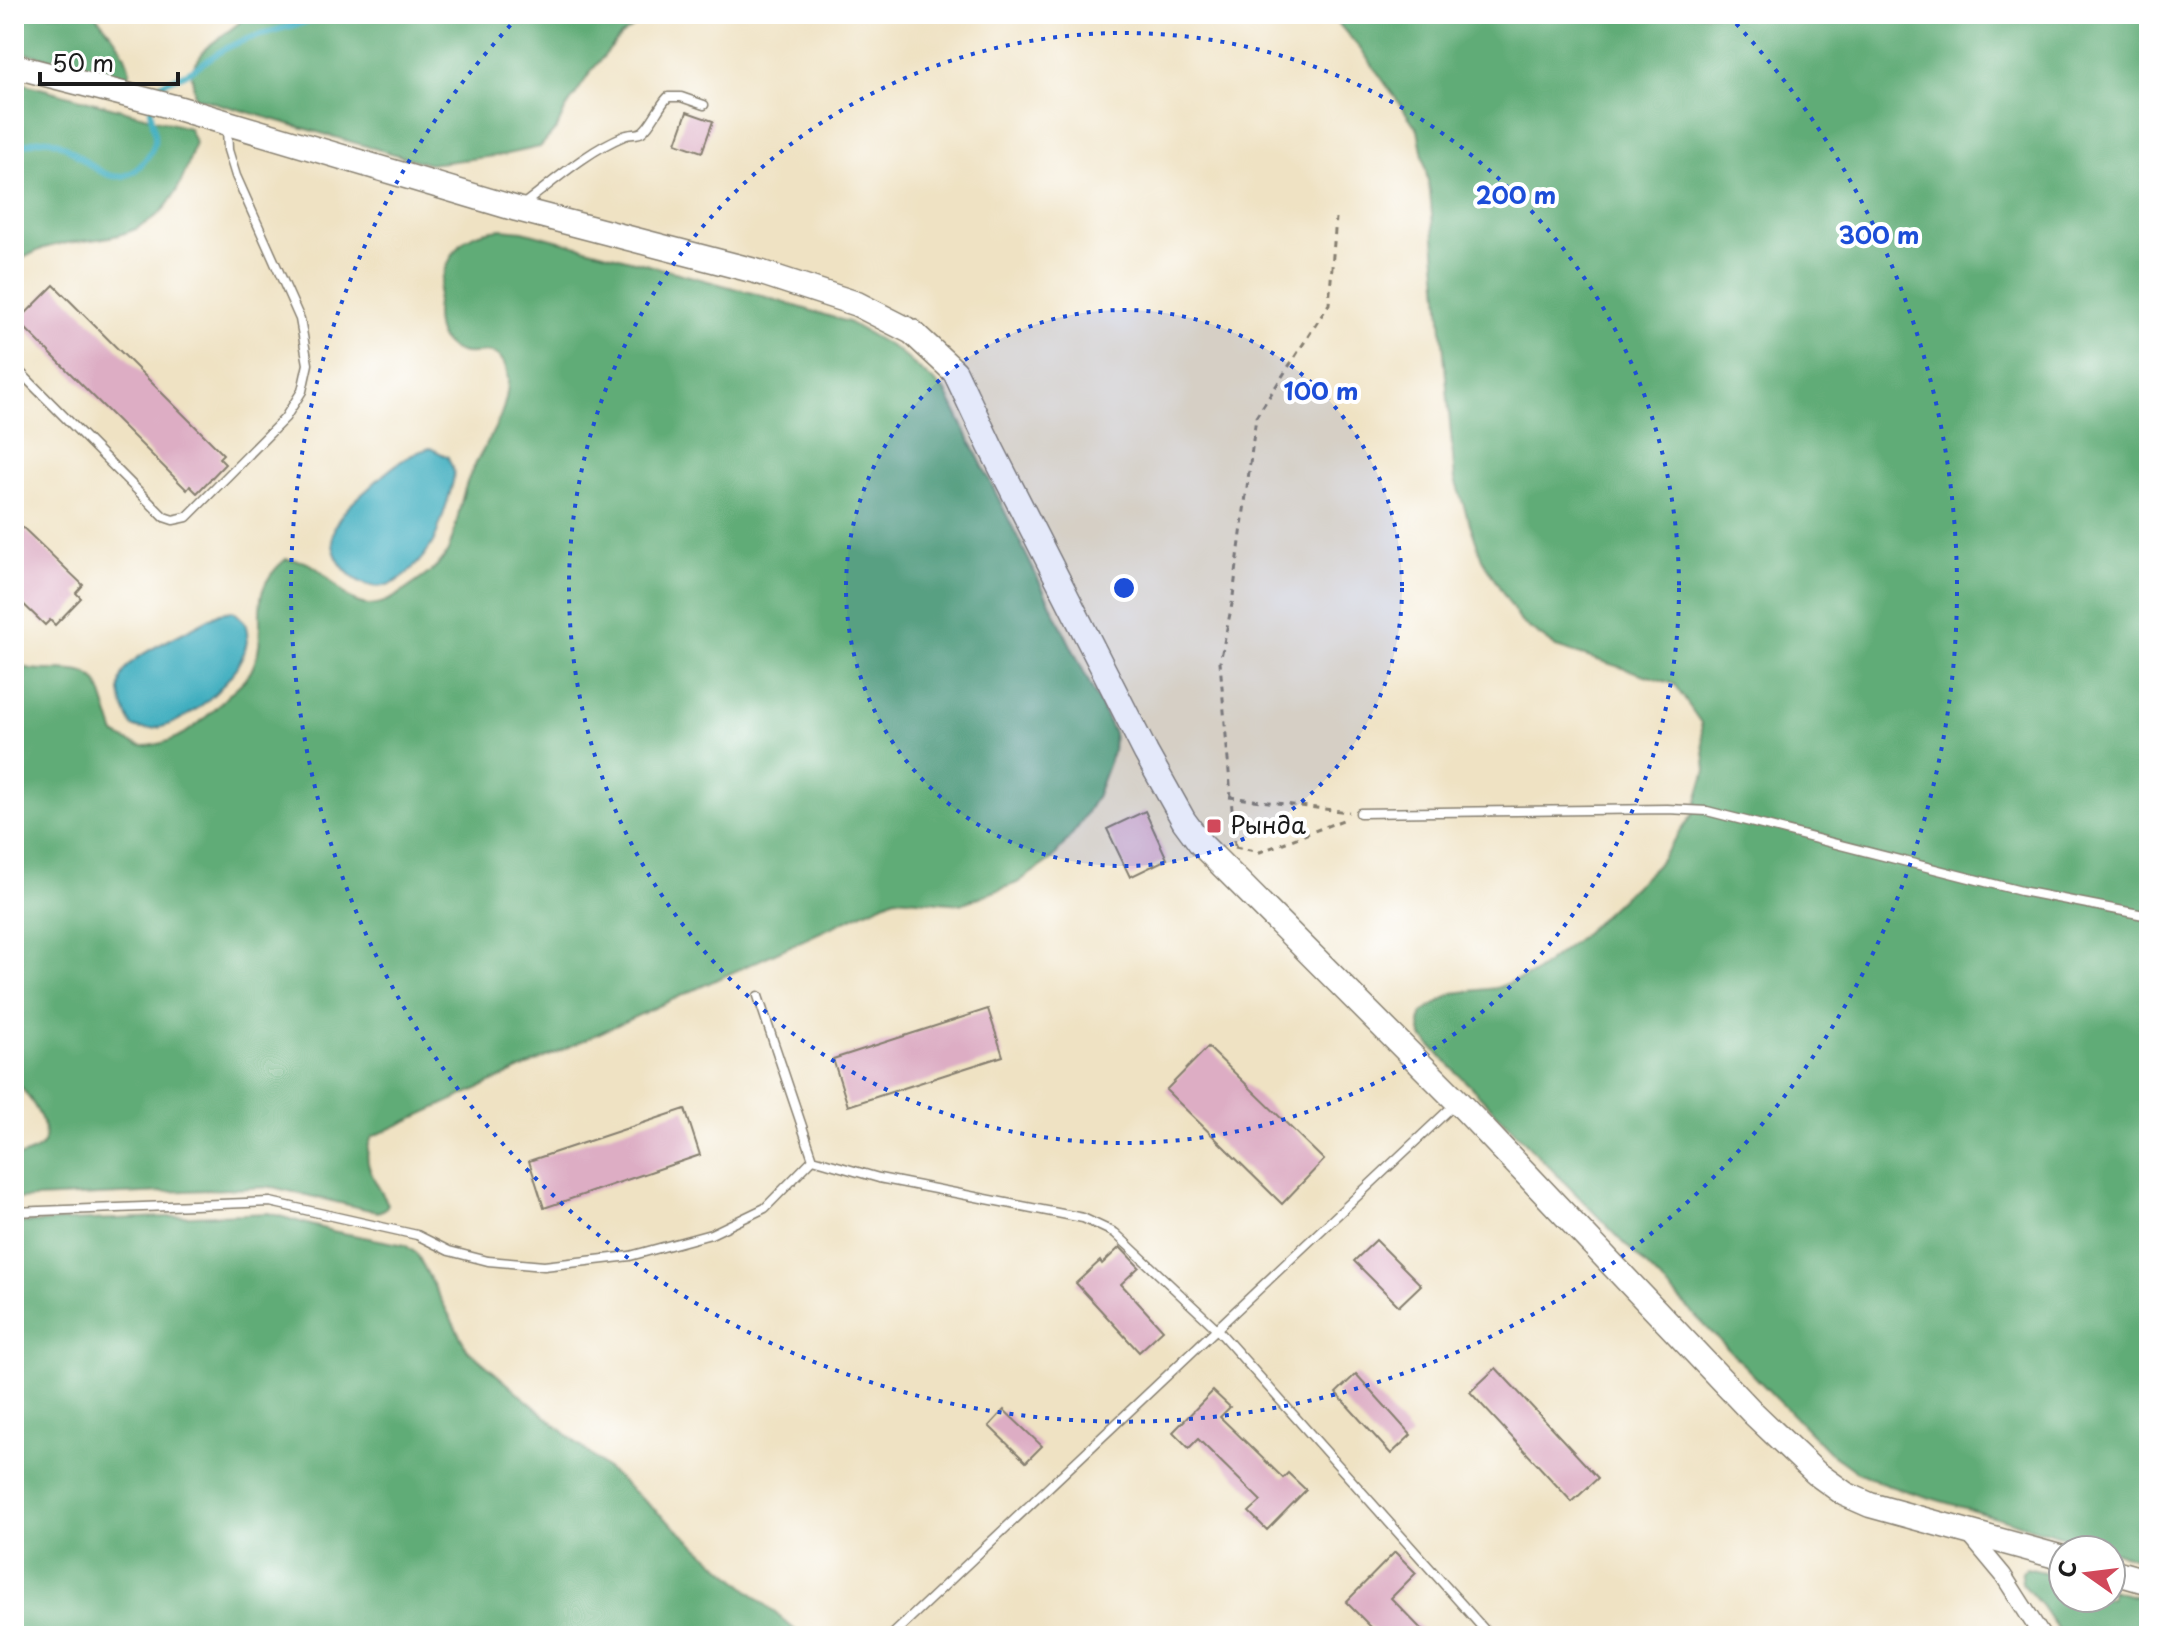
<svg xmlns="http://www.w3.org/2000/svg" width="2163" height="1650" viewBox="0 0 2163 1650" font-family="'Playpen Sans',sans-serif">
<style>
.forest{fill:#60ac77;stroke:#3e644a;stroke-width:2}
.water{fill:#41aebf;stroke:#2e656e;stroke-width:2}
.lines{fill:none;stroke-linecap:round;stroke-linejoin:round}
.stream{stroke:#41aebf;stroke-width:6}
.building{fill:#ddadc4}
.service-casing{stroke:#867f70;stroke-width:11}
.minor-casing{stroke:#867f70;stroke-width:19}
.secondary-casing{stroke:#867f70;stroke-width:27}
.path{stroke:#867f70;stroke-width:3;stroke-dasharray:6 6;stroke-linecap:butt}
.service{stroke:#fff;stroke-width:8}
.minor{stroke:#fff;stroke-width:16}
.secondary{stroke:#fff;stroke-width:24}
.ring{fill:none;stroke:#1d4ed8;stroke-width:4;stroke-dasharray:4 8}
.poi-dot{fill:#d1495b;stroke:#fff;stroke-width:3}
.labels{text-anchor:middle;stroke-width:8;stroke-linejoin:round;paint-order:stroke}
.poi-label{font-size:24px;fill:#1c1c1c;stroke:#fff;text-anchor:start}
.centre{fill:#1d4ed8;stroke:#fff;stroke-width:4}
.ring-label{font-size:24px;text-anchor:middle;font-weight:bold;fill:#1d4ed8;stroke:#fff;stroke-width:8;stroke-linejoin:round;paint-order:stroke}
</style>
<rect width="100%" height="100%" fill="#fff"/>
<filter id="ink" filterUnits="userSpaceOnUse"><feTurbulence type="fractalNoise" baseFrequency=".0125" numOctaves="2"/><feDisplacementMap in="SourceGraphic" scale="16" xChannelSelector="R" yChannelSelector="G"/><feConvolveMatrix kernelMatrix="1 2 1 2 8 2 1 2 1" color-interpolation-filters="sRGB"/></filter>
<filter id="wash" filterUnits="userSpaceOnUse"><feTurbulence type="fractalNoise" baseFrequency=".006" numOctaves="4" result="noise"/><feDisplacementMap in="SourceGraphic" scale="32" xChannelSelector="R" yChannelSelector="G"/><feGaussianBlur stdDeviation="1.8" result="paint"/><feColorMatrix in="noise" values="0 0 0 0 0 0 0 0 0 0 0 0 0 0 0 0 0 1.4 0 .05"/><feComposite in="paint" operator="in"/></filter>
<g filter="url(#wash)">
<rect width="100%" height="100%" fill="#efe2c3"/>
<path class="forest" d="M14,14H94C109,30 125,48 130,71L127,76H118L14,50Z
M244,14H652L620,37L592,70L565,110L557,128L540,147L503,155L429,164L195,97L191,70L206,48L239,23Z
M1330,14H2149V1562L1886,1485L1855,1471L1829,1452L1422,1037L1420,1024L1422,1013L1453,993L1496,988L1533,974L1580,937L1656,866L1693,814L1706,770L1701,723L1674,684L1556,647L1521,622L1482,559L1455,480L1430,192L1418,130L1363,52Z
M14,81L189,128L195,142C180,198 160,231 98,239C81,242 64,242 48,247C36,250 25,258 14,263Z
M502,229L523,231L756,294L848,322L897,350L946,392L1114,733L1113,752L1096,797L1078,827L1053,858L1017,883L961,904L895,898L372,1137C359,1163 376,1181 388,1204L385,1209L378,1212L272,1187L14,1199V1158C23,1155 39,1152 43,1143C52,1125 25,1091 14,1079V663C36,678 86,660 98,684C105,700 109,718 115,734C123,738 134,746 143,746C180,745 207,718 230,693C237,687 247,679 251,671C274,626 240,597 286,559C297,560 307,561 315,567C333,579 346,604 369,605C384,605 397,596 408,588C421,579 441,566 448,551C458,527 459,498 470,475C484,444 508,416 508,380C508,370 504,358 495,354C484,349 473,356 460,352C421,341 438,281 452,256C464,235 480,231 502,229Z
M269,1213L332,1231L405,1245L417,1254L467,1349L802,1636H14V1223Z
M2026,1568L2063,1576V1598H2111V1590L2149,1600V1636H2062L2041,1605L2022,1583L2021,1572Z"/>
<path class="water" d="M430,448L448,457C449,462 454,469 454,474C454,485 441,521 437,533C431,551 407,579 388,585C358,595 325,557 334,529C340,512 356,500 369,488C388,470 405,455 430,448Z
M233,611C240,617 246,621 247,631C253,672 172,745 132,726C108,678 120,665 163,643C182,633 201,623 220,613Z"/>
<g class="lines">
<path class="stream" d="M153,96C158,81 174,79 187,73C204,64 217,51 235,44C266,30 302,25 335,14
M14,148C24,145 39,138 50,140C78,145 109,200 141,165C148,157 155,148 155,138C155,127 150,117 151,107"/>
</g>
<g id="blocks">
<path class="building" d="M687,112L713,121L702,152L676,143Z
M54,285L223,454L219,458L225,464L197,493L190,486L187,490L18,321Z
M14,519L83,585L76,593L81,598L55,625L50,620L45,625L14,595Z
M1145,811L1167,859L1130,877L1107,829Z
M988,1009L1003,1056L848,1106L833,1059Z
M1208,1047L1324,1160L1282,1204L1166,1090Z
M685,1109L700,1155L544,1208L529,1161Z
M1376,1240L1421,1285L1399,1306L1354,1261Z
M1120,1247L1139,1267L1121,1284L1163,1330L1139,1352L1076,1283L1100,1261L1102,1264Z
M1496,1368L1598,1478L1572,1502L1470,1392Z
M1356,1374L1411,1435L1391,1454L1336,1393Z
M1213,1391L1230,1407L1220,1417L1283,1478L1288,1473L1306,1490L1267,1530L1249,1512L1261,1501L1198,1439L1189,1448L1173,1432Z
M1004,1410L1042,1446L1026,1462L989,1426Z
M1395,1552L1416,1573L1391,1598L1428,1636H1380L1346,1602Z"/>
</g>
</g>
<g filter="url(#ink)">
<use href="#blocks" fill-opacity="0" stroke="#867f70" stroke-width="2"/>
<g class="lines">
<defs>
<path id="service" d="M521,206C553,182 587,151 624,136C630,133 637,135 642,132C651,126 659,106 668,97H681L704,105
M14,366L164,517L173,520L187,517L285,418L302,391L308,364L300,319L236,176L228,150L227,127
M1360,813L1667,809L1707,811L2021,891L2149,916
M758,996L813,1159L879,1178L1083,1218L1115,1233L1216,1328L1490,1636
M14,1212L270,1202L417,1235L449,1251L488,1261L544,1266L630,1256L711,1234L765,1208L813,1159
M891,1636L1455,1104"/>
<path id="minor" d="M1968,1533L2003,1575L2042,1636"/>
<path id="secondary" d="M14,66L174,107L517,209L759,272L857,304L912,332L955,372L990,446L1146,753L1184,821L1201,844L1458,1102L1753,1413L1816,1473L1845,1494L1870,1505L2063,1558
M2111,1571L2149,1582"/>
</defs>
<use href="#service" class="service-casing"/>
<use href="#minor" class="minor-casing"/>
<use href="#secondary" class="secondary-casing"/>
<path class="path" d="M1229,797L1349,812
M1235,846L1220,662L1232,604L1256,417L1329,304L1336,218
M1235,847L1260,852L1348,818"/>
<use href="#service" class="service"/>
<use href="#minor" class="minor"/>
<use href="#secondary" class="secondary"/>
</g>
</g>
<circle cx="1124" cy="588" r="278" fill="#1d4ed8" fill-opacity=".12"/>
<g class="ring">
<circle cx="1124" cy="588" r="278"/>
<circle cx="1124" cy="588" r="555"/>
<path d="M1728 15A833 833 0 1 1 520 15"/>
</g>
<rect class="poi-dot" x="1206" y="818" width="16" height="16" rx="4"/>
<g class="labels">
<g class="poi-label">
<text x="1230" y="834">Рында</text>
</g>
</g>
<circle cx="1124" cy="588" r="12" class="centre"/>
<g class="ring-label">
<text x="1516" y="204">200 m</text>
<text x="1879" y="244">300 m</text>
<text x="1321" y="400">100 m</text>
</g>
<rect width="2163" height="1650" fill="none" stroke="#fff" stroke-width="48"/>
<g transform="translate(2087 1574) rotate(284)"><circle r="38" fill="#ffffff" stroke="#a4a4a4" stroke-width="2"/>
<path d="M0-6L14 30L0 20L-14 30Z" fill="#d1495b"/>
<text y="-12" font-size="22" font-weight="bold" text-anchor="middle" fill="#1c1c1c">С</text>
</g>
<path d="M40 72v12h138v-12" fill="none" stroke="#1c1c1c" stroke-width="4"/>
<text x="52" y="72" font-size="24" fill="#1c1c1c" stroke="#ffffff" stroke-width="6" paint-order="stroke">50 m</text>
</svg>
